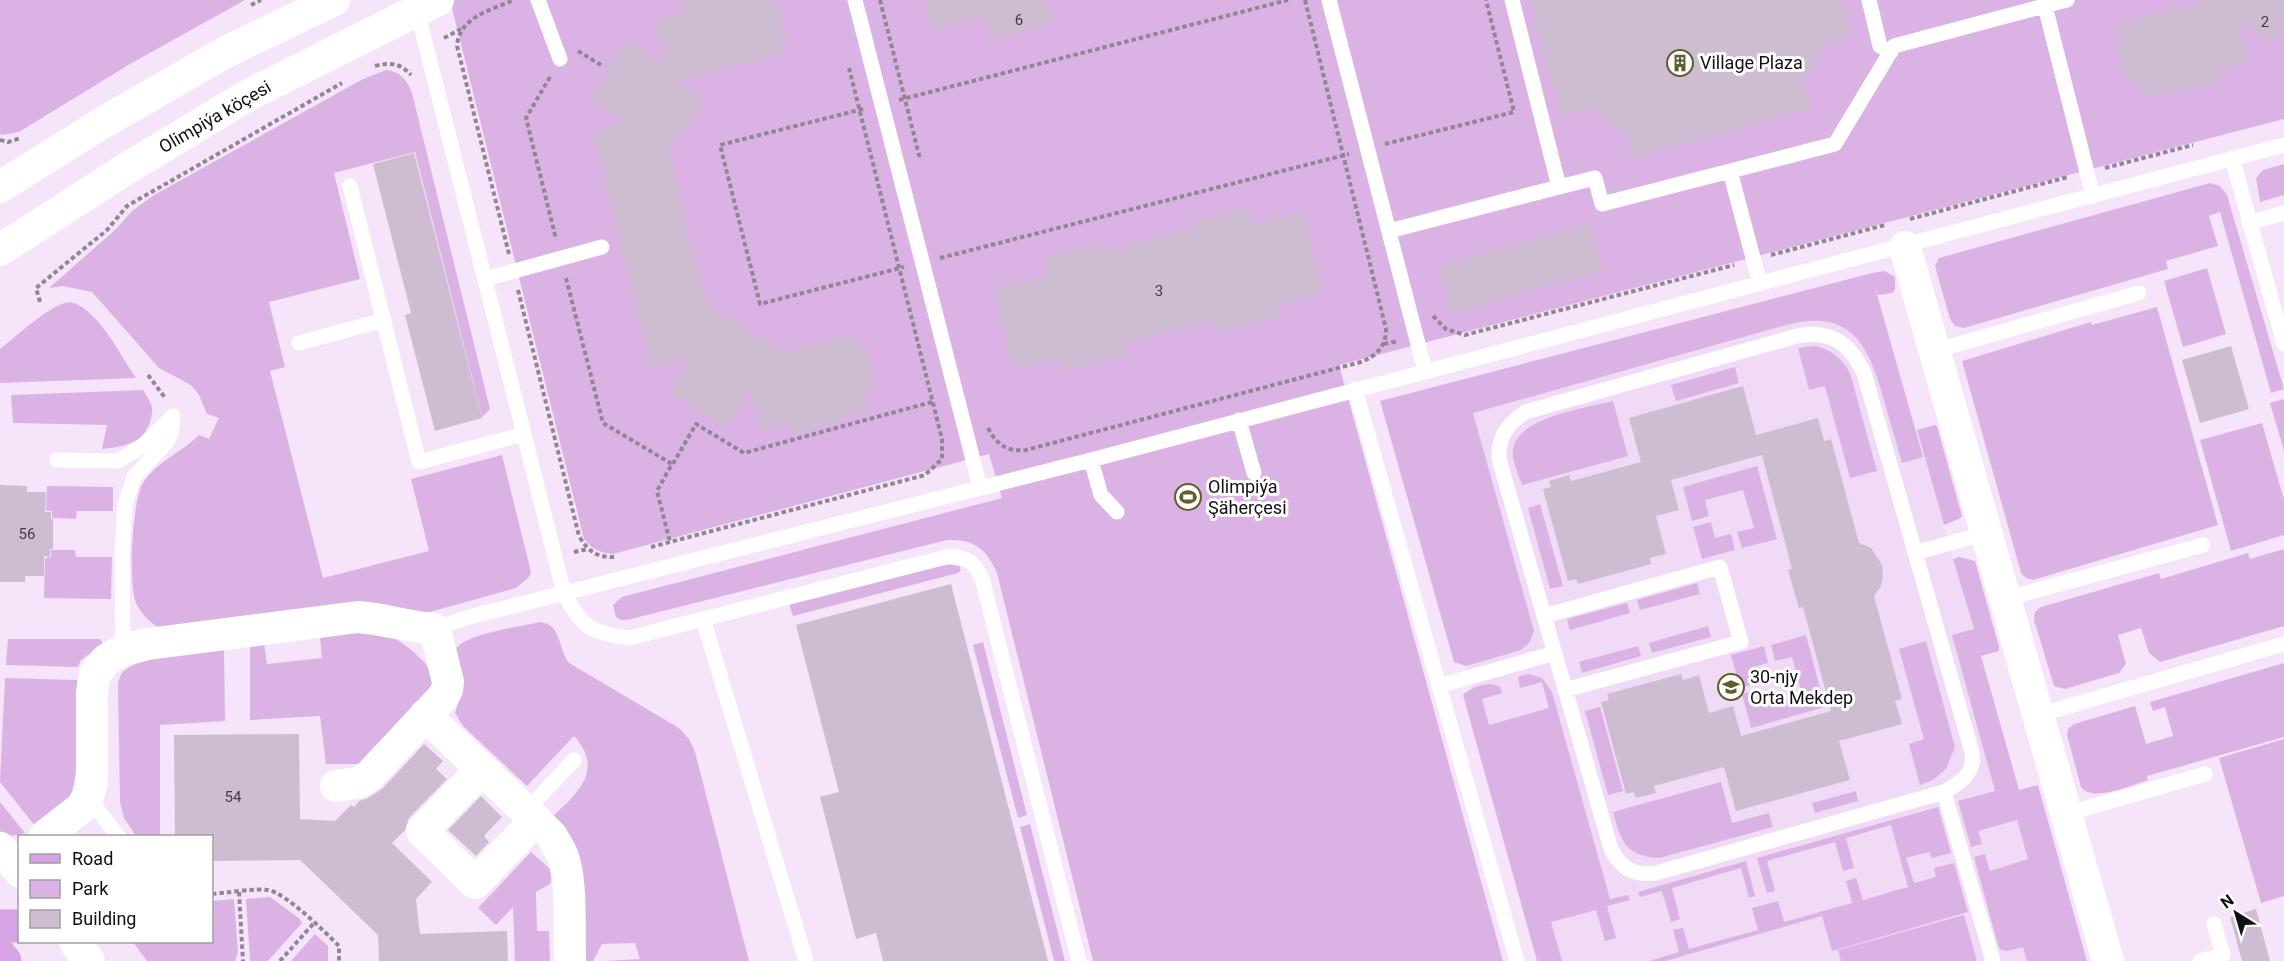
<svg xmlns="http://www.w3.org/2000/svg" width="2284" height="961" viewBox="0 0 2284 961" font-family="Roboto,sans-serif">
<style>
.built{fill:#f0daf6}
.green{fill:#dab3e4}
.building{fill:#cebdd2}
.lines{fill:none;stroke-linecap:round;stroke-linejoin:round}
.path{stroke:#928695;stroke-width:4;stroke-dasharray:4.5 3;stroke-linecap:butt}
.lane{stroke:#fff;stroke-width:15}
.street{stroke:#fff;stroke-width:32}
.primary{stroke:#d7a3e4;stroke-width:33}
.labels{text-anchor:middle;stroke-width:6;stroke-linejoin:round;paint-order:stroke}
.number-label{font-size:15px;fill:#423a44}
.poi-label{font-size:18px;fill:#140e15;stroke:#fff;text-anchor:start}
.street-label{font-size:18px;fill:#140e15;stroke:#fff}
</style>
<rect width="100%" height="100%" fill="#f6e5fa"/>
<path class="built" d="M1873,279L2068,961H1549L1396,413Z"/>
<path class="green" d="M0,0H245L130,64L19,132L2,135L0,134Z
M450,0H2284V119L1339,365L1503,961H1093L997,573C986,548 974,539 947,540L627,620H621L616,617L613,605L622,597L1002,498L989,454L613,554C600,553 592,549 584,539Z
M386,70C400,71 407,80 412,93L490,409L482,417L415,152L334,173L360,279L269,302L285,367L270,371L323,578L429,551L411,479L502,455L531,572L529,577L516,588L430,612L162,629C151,624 141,614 136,603C128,584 132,501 143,483C157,461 181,453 199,435L209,439L219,418L207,414L199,395L191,385L159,368L92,292L63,286L49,288L116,229L132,211L154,195L363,79Z
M2284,164V195L2260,202L2256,178L2263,170Z
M2210,183L2220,186L2227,195L2284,389L2271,393L2220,212L2209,216L2218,246L2166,261L2168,269L1964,328L1955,326L1950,319L1935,266L1939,258Z
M2207,268L2226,334L2183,347L2164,281Z
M1885,271L1895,277V290L1892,293L1878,295L1874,284L1923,457L1902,463C1896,442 1890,421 1884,400C1869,348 1854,309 1790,324L1473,413L1534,631L1530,642L1521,650L1466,666L1454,662L1380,401L1872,273Z
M70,302C98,308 120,355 136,378L0,383V349C17,336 50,304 70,302Z
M2157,307L2218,525L2033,580L2026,578L2021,573L1962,361L2091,322L2092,325Z
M1813,346C1830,348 1842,358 1850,373L1877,471L1850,478L1825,386L1809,390L1798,348Z
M1735,367L1739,383L1676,401L1671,385Z
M143,390C146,395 151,402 152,407C153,412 151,418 150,422C143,444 122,447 102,449L107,425L13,423L11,395Z
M2284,399V451L2270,403Z
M1613,401L1628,456L1522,485C1519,475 1511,460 1513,449C1518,417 1586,408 1613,401Z
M2262,423L2284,500V535L2231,551L2200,440Z
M1935,425L1937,426L1962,516L1959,519L1944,525L1917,430Z
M1757,466L1777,539L1742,548L1737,532L1754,528L1743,490L1705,500L1709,516L1692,521L1683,487Z
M47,486L113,487V511H77L76,519L52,518V511H46Z
M1540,504L1563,586L1550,589L1528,508Z
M1711,522L1715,538L1731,534L1735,550L1702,559L1693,527Z
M2284,549V626L2160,662L2149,653L2141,628L2118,635L2126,664L2119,673L2065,689L2054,686L2034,620L2035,612L2041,607L2159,573L2161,579L2248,553L2250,559Z
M51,550H75L76,557H112L111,599L44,598L45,558L51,557Z
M1959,557L1975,561L1999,647V651L1981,656L2019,790L2038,785L2087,961H2027L2023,947L2007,951L2001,950L1998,945L1974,857L1985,854L1990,871L2028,859L2017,820L1978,831L1982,844L1971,847L1958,801L1995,791L1952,635L1974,629L1953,559Z
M945,564L959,566L961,570L958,573L793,616L789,604Z
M1697,583L1700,594L1640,610L1637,600Z
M1627,603L1630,613L1570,630L1567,619Z
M540,622C562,624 558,649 569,663L679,728L689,739L695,752L749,961H605L640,959L635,943L602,944L593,961H578L554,815C579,792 604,769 574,736L527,786L463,726L455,713L462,688L456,649C466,633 520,627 540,622Z
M1708,626L1711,637L1652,653L1649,643Z
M381,630C395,637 421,655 429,669C431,675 432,682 433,688L365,761L357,764H326L320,716L250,720V645L264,643L267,664L322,658L320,637Z
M1806,635L1825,707L1751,728L1742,694L1759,689L1764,705L1802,694L1792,657L1775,661L1771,645Z
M8,639H100L103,644L81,660L78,667L6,665Z
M1926,641L1955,747L1946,769L1933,780L1920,785L1909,744L1924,739L1899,649Z
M983,642L1027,815L1018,818L973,645Z
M1638,646L1641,656L1582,673L1579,662Z
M1764,646L1768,663L1753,667L1758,683L1740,688L1731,655Z
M224,648L225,721L160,725V836H136L124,818L120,802L118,682C120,677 121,673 125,670C146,655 199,651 224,648Z
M2284,663V737L2147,776L2148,780C2131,785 2093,803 2081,787L2067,735L2068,729L2074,724L2135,706L2146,744L2173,736L2165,707L2153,711L2150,702Z
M1529,674L1542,678L1552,692L1610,899L1628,895L1630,900L1607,906L1616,938L1605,941L1596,910L1551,922L1562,961H1537L1463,695C1470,687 1490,680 1500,687L1502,693L1482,699L1489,725L1549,708L1542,682L1520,688L1518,677Z
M5,678L77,680C76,709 81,773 70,797L35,826L0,782Z
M1600,707L1623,791L1608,795L1585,711Z
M2284,739V896L2261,903L2219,758Z
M1721,782L1732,823L1769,813L1773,827L1659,858C1625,856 1621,841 1613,812Z
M1856,791L1858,801L1815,813L1812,803Z
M0,802L25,833C16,835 6,839 0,831Z
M1938,807L1951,853L1932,858L1929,852L1906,858L1914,883L1936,877L1934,868L1954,863L1968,912L1832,951L1822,916L1665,961H1649L1679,952L1673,930L1683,928L1689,949L1758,930L1752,908L1778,901L1784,922L1852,903L1846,881L1856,878L1863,900L1908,887L1891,825L1846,838L1854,868L1843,871L1835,842L1767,861L1775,891L1767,893L1757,858Z
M1030,824L1065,961H1054L1020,827Z
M531,852L549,868L553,876L550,884L536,892L537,931H549L550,961H515L513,907L496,925L478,908Z
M1746,861L1755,896L1749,898L1741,868L1672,888L1680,919L1671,922L1662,891L1640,897L1638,892Z
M270,897L300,919L302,923L268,961H250L246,899Z
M234,899L238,952L235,961H147L133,942H212V901Z
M1964,915L1977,961H1841L1838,950Z
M315,934L328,946V961H291Z"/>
<path class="building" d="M682,0H777L787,39L778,41L782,54L677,82L702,97L699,101L702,103L686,131L683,129L670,154L692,252H694L708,306L785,352L854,334L857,348L866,346L876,387L864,390L869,409L843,416L844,420L793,434L790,423L760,431L750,389L727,427L670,393L691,357L651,367L593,132L627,121L591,100L625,40L664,63L654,20L684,12Z
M925,0H1046L1052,23L991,39L986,16L932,30Z
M1530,0H1841L1851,37L1826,44L1803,82L1811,109L1632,158L1625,131L1587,109L1560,116Z
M2201,0H2284V29L2275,43L2238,21L2248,63L2218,71L2221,81L2169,94L2168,90L2142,97L2138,79L2125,81L2115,40L2123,37L2119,24L2204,2Z
M414,153L482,418L435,431L405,315L411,313L373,164Z
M1249,207L1253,224L1303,211L1323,293L1279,304L1282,316L1218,332L1214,320L1123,343L1127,355L1061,371L1058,359L1014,370L994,288L1048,275L1044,258L1104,243L1106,251L1195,228L1193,221Z
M1590,223L1603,271L1451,314L1438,266Z
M2231,346L2249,409L2200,423L2182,360Z
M1743,386L1756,435L1818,418L1824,441L1831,439L1859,543L1871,548L1882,565L1883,576L1881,586L1874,596L1902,699L1895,701L1902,724L1839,741L1850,780L1736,811L1724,767L1654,786L1656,793L1636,798L1634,792L1626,794L1601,702L1609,700L1607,694L1681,674L1683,680L1699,675L1709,713L1733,706L1741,736L1831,711L1803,607L1799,608L1788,570L1792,569L1762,455L1671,480L1679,510L1656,516L1666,554L1650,558L1651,564L1578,584L1576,579L1568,581L1543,489L1551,487L1549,481L1569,475L1571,481L1641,462L1629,418Z
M0,485L27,486V492H46L45,512H51V519H53V549H50V557L44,556V576H25V582H0Z
M951,584L1048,961H883L876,933L856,939L820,797L839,792L796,625Z
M299,734L300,819L335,821L351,805L354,807L359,801L368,798L382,789L424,744L443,761L436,769L447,779L409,818L405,830L392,843L432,882L416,899L420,934L507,931L508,961H379L378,935L300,860L212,861V837H175L174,735Z
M481,796L502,817L484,836L489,842L476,856L448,830Z
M2256,909L2270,961H2242L2230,917Z"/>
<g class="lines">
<path class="path" d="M880,0L920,159
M251,5L261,0
M444,38L461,29
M578,51L601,65
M375,66C390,62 400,63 411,75
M550,77L526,118L556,239
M899,100L1288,0
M863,109L720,145L760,304L904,267
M0,140L8,142L21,138
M1385,144L1514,112L1486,0
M2105,168L2193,145
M1910,219L2068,177
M509,254L457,46C459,17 491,10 514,0
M1771,255L1885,225
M940,258L1349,154
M566,278L603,423L672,464L657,491L670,542
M518,290L579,536C588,551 597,558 615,557
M40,302L36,288L107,230L127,206L342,83
M1433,316L1446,329L1465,335L1734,265
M1384,344L1398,341
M148,375L166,399
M988,428C997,445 1007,452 1026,450L1361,362C1377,356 1386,346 1386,329L1305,0
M673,464L696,424L744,453L932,402
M651,547L925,475L942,459V439L849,68
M574,552L588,549
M239,892L243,961
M212,894C226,893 255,888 268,890C286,893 325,932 339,946V961
M280,961L314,923"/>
<path class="lane" d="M538,0L560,59
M855,0L980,487
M1329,0L1425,371
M1869,0L1880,46L1891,52
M2045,6L2093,196
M417,10L564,593C583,629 590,632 629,638L950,556C969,558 973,561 982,578L1079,961
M2232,158L2284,344
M1730,171L1760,284
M350,186L419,462L524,434
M1559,187L1595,178L1602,204L1835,144L1894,46L2067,0
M2249,223L2284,213
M1389,231L1559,187L1512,0
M485,279L602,247
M1811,334C1839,335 1852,348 1864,373L1972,752C1976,773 1960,783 1944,792L1656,873C1633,876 1621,868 1611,849L1499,459C1498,436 1507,425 1525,412L1797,336Z
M299,343L384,320
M1934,351L2139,293
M1355,389L1517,961
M1239,420L1254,473
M57,460L118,461L143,446L173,416
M1091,460L1101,495L1117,512
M1915,553L1986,533
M2005,599L2203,545
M1544,616L1720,567L1741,642L1565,690
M703,619L806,961
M435,629L469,617L1091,460L2284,145
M123,650L122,552L125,505L134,477L166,443L171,434L173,416
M1439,686L1555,653
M2038,715L2284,644
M1944,792L1993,961
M88,797L118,836
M526,811L574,760
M2066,814L2205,774
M2200,961L2223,955L2214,924"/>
<path class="street" d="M0,187L104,122L226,52L334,0
M1905,247L2108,961
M0,250L126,169L245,97L438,0
M425,715L551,835C556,843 561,850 564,860C572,887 569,932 570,961
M482,769L422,831L475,883L536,820
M45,836L81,808L88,797L92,781V693L95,674L106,660L123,650L148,644L358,617C384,619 408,627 435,629L448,682L447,690L443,697L369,776L358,783L336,786
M0,848L20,872
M75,942L89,961"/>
<path class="primary" d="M0,926H20
M0,955L5,961"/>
</g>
<defs>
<symbol id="building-ring" viewBox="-11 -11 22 22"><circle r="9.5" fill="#fff" stroke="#5e5f2c" stroke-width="1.5"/><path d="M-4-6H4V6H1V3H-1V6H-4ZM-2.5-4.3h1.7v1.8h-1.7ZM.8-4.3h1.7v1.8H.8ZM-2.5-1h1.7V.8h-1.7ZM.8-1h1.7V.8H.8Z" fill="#5e5f2c"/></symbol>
<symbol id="stadium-ring" viewBox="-11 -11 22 22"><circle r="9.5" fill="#fff" stroke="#5e5f2c" stroke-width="1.5"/><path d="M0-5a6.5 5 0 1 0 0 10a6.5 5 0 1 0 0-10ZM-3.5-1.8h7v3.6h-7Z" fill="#5e5f2c"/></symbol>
<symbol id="school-ring" viewBox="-11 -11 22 22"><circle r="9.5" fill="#fff" stroke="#5e5f2c" stroke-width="1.5"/><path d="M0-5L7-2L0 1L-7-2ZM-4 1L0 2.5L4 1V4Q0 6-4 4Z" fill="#5e5f2c"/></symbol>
</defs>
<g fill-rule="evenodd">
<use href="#building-ring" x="1665" y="48" width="30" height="30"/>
<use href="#stadium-ring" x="1173" y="482" width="30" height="30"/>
<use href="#school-ring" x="1716" y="672" width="30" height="30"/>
</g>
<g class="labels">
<g class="number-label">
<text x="1019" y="25">6</text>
<text x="2265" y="27">2</text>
<text x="1159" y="296">3</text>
<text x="27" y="539">56</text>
<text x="233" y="802">54</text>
</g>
<g class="poi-label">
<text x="1700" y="69">Village Plaza</text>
<text x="1208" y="493">Olimpiýa<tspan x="1208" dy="21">Şäherçesi</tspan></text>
<text x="1750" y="683">30-njy<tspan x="1750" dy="21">Orta Mekdep</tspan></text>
</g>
<g class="street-label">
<text transform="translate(215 117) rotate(-30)" y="6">Olimpiýa köçesi</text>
</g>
</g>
<rect x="18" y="835" width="195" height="108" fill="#ffffff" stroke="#a19fa1" stroke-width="1.5"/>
<rect x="30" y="854" width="30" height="9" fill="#d7a3e4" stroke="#a19fa1" stroke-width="1.5"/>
<text x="72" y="865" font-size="18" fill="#140e15">Road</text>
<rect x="30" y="880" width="30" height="18" fill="#dab3e4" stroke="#a19fa1" stroke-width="1.5"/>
<text x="72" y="895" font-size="18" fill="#140e15">Park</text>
<rect x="30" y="910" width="30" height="18" fill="#cebdd2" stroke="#a19fa1" stroke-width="1.5"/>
<text x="72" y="925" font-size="18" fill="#140e15">Building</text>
<g transform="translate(2236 913) rotate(323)" stroke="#ffffff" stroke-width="4.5" paint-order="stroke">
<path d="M0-4.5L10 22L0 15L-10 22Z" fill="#140e15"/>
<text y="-9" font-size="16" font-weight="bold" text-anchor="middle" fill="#140e15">N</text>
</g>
</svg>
